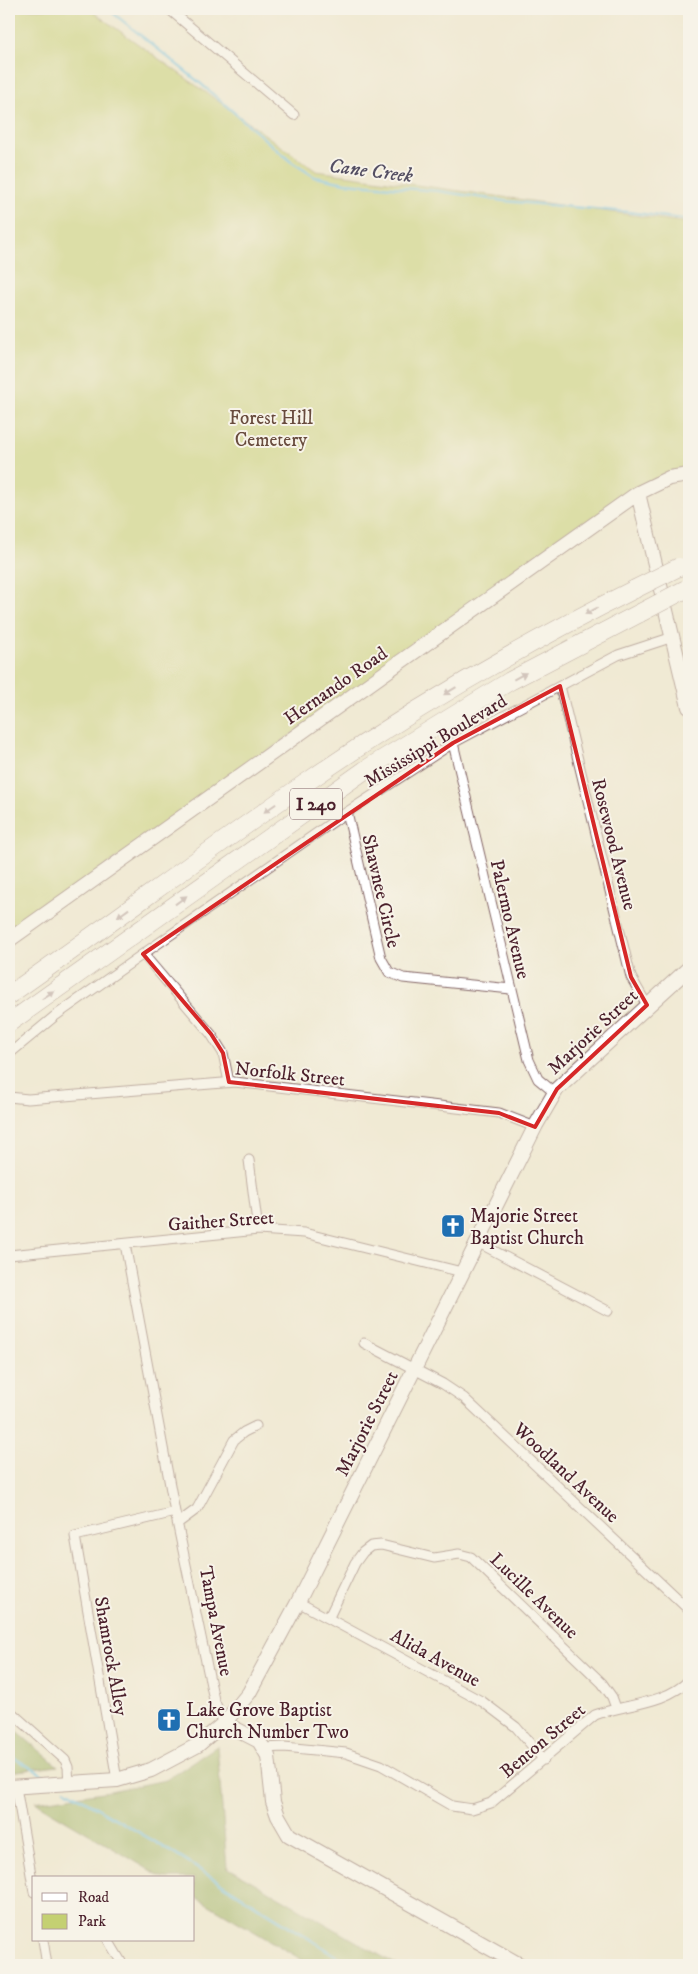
<svg xmlns="http://www.w3.org/2000/svg" width="698" height="1974" viewBox="0 0 698 1974" font-family="'IM FELL DW Pica',serif">
<style>
.green{fill:#c4d072;stroke:#87784e}
.forest{fill:#9bb264;stroke:#726848}
.lines{fill:none;stroke-linecap:round;stroke-linejoin:round}
.stream{stroke:#6bc0e7;stroke-width:2.5}
.street-casing{stroke:#846666;stroke-width:11}
.secondary-casing{stroke:#846666;stroke-width:16}
.highway-casing{stroke:#846666;stroke-width:19}
.street{stroke:#fff;stroke-width:9}
.secondary{stroke:#fff;stroke-width:14}
.highway{stroke:#fff;stroke-width:18}
.highway-bridge-casing{stroke:#846666;stroke-width:19;stroke-linecap:butt}
.highway-bridge{stroke:#fff;stroke-width:18}
.oneway{fill:#ae9aa0}
.marked{fill:none;stroke:#d62828;stroke-width:4;stroke-linejoin:round}
.labels{text-anchor:middle;stroke-width:4;stroke-linejoin:round;paint-order:stroke}
.shield{fill:#f7f3e8;stroke:#7e5f64;stroke-width:1}
.shield-label{font-size:18px;font-weight:bold;fill:#4a1f2b}
.park-label{font-size:19px;fill:#684b3d;stroke:#f7f3e8}
.street-label{font-size:19px;fill:#4a1f2b;stroke:#f7f3e8}
.poi-label{font-size:19px;fill:#4a1f2b;stroke:#f7f3e8;text-anchor:start}
.water-label{font-size:20px;font-style:italic;fill:#544f63;stroke:#f7f3e8}
</style>
<rect width="100%" height="100%" fill="#f7f3e8"/>
<filter id="ink" filterUnits="userSpaceOnUse"><feTurbulence type="fractalNoise" baseFrequency=".02" numOctaves="2"/><feDisplacementMap in="SourceGraphic" scale="10" xChannelSelector="R" yChannelSelector="G"/><feConvolveMatrix kernelMatrix="1 2 1 2 8 2 1 2 1" color-interpolation-filters="sRGB"/></filter>
<filter id="wash" filterUnits="userSpaceOnUse"><feTurbulence type="fractalNoise" baseFrequency=".0096" numOctaves="4" result="noise"/><feDisplacementMap in="SourceGraphic" scale="20" xChannelSelector="R" yChannelSelector="G"/><feGaussianBlur stdDeviation="1.12" result="paint"/><feColorMatrix in="noise" values="0 0 0 0 0 0 0 0 0 0 0 0 0 0 0 0 0 1.4 0 .05"/><feComposite in="paint" operator="in"/></filter>
<g filter="url(#wash)">
<rect width="100%" height="100%" fill="#f0ead4"/>
<path class="green" d="M9,9H89L316,171L689,223V474L654,479L9,934Z"/>
<path class="forest" d="M9,1725L58,1766L9,1772Z
M217,1746L227,1867L397,1965H311L194,1896V1878H163L35,1802L110,1791L166,1780Z"/>
<g class="lines">
<path class="stream" d="M108,9L200,83L290,161L315,177L345,183L438,191L504,201L628,212L689,220
M9,1755L50,1779
M65,1789L157,1843L351,1965"/>
</g>
</g>
<g filter="url(#ink)">
<g class="lines">
<defs>
<path id="street" d="M169,9L294,115
M560,686L631,977L647,1005
M453,743L529,1060L538,1079L555,1093
M347,812L381,958L389,972L403,978L511,989
M143,954L211,1034L223,1053L229,1082
M9,1054L55,1016L143,954L347,812L453,743L618,655L673,637
M9,1097L28,1099L235,1082L499,1113L535,1127
M249,1160L258,1230
M477,1242L608,1311
M125,1244L175,1512L214,1700L224,1723
M9,1255L258,1230L304,1233L462,1272
M364,1343L443,1384L464,1398L689,1610
M178,1523L197,1509L234,1440L244,1432L256,1426
M298,1602L483,1702L516,1727L544,1760
M329,1617L355,1563L363,1552L371,1546L381,1545L434,1558L459,1554L471,1557L602,1683L612,1697L616,1708
M9,1710L65,1760L68,1767L69,1785
M263,1748L284,1747L346,1753L381,1765L452,1806L472,1809L491,1803L595,1715C626,1704 666,1704 689,1680
M117,1780L75,1536L175,1512
M16,1787L34,1892
M43,1940L47,1965
M108,1940L123,1965"/>
<path id="secondary" d="M638,493L689,707
M9,940L638,493L669,478L689,475
M224,1723L259,1741L268,1756L273,1802L278,1816L289,1835L520,1965
M9,1787L117,1780L151,1770L198,1745L224,1723L249,1693L298,1602L536,1125L557,1089L689,968"/>
<path id="highway" d="M9,995C109,925 206,852 307,782C411,710 521,646 635,589
M9,1023L365,770L510,681L640,613"/>
</defs>
<use href="#street" class="street-casing"/>
<use href="#secondary" class="secondary-casing"/>
<use href="#highway" class="highway-casing"/>
<use href="#street" class="street"/>
<use href="#secondary" class="secondary"/>
<use href="#highway" class="highway"/>
<defs>
<path id="highway-bridge" d="M635,589L679,567
M640,613L686,589"/>
</defs>
<use href="#highway-bridge" class="highway-bridge-casing"/>
<use href="#highway-bridge" class="highway-bridge"/>
</g>
<defs><path id="oneway-solid" d="M-6-.8H1V-3.2L6.5 0L1 3.2V.8H-6Z" transform="scale(1.25)"/></defs>
<g class="oneway">
<use href="#oneway-solid" transform="translate(591 611) rotate(153)"/>
<use href="#oneway-solid" transform="translate(520 676) rotate(-28)"/>
<use href="#oneway-solid" transform="translate(450 691) rotate(149)"/>
<use href="#oneway-solid" transform="translate(270 808) rotate(145)"/>
<use href="#oneway-solid" transform="translate(181 900) rotate(-36)"/>
<use href="#oneway-solid" transform="translate(123 913) rotate(144)"/>
<use href="#oneway-solid" transform="translate(48 995) rotate(-35)"/>
</g>
</g>
<path d="M0 0H698V1974H0ZM560,686L631,977L647,1005L557,1089L535,1127L499,1113L229,1082L223,1053L211,1034L143,954L453,743Z" fill="#f0ead4" fill-opacity=".55" fill-rule="evenodd"/>
<path class="marked" d="M560,686L631,977L647,1005L557,1089L535,1127L499,1113L229,1082L223,1053L211,1034L143,954L453,743Z"/>
<defs>
<symbol id="church-square" viewBox="-11 -11 22 22"><rect x="-9" y="-9" width="18" height="18" rx="4" fill="#1f6fb2" stroke="#f7f3e8"/><path d="M-1.2-6h2.4v3.5h3.3v2.4h-3.3V6h-2.4V-.1h-3.3v-2.4h3.3Z" fill="#fff"/></symbol>
</defs>
<g fill-rule="evenodd">
<use href="#church-square" x="439" y="1212" width="28" height="28"/>
<use href="#church-square" x="155" y="1706" width="28" height="28"/>
</g>
<g class="labels">
<rect class="shield" x="290" y="788.5" width="52" height="31" rx="4"/>
<g class="shield-label">
<text x="316" y="810">I 240</text>
</g>
<g class="park-label">
<text x="271" y="424">Forest Hill<tspan x="271" dy="22">Cemetery</tspan></text>
</g>
<g class="street-label">
<text transform="translate(335 685) rotate(-35)" y="7">Hernando Road</text>
<text transform="translate(435 740) rotate(-31)" y="7">Mississippi Boulevard</text>
<text transform="translate(615 844) rotate(76)" y="7">Rosewood Avenue</text>
<text transform="translate(382 891) rotate(77)" y="7">Shawnee Circle</text>
<text transform="translate(511 919) rotate(77)" y="7">Palermo Avenue</text>
<text transform="translate(592 1031) rotate(-43)" y="7">Marjorie Street</text>
<text transform="translate(290 1073) rotate(6)" y="7">Norfolk Street</text>
<text transform="translate(221 1220) rotate(-4)" y="7">Gaither Street</text>
<text transform="translate(366 1423) rotate(-63)" y="7">Marjorie Street</text>
<text transform="translate(567 1472) rotate(43)" y="7">Woodland Avenue</text>
<text transform="translate(535 1595) rotate(44)" y="7">Lucille Avenue</text>
<text transform="translate(217 1621) rotate(79)" y="7">Tampa Avenue</text>
<text transform="translate(112 1656) rotate(80)" y="7">Shamrock Alley</text>
<text transform="translate(436 1657) rotate(29)" y="7">Alida Avenue</text>
<text transform="translate(542 1740) rotate(-40)" y="7">Benton Street</text>
</g>
<g class="poi-label">
<text x="470" y="1222">Majorie Street<tspan x="470" dy="22">Baptist Church</tspan></text>
<text x="186" y="1716">Lake Grove Baptist<tspan x="186" dy="22">Church Number Two</tspan></text>
</g>
<g class="water-label">
<text transform="translate(371 170) rotate(7)" y="7">Cane Creek</text>
</g>
</g>
<rect width="698" height="1974" fill="none" stroke="#f7f3e8" stroke-width="30"/>
<rect x="32" y="1876" width="162" height="65" fill="#f7f3e8" stroke="#b29e9c"/>
<rect x="42" y="1893" width="25" height="8" fill="#ffffff" stroke="#b29e9c"/>
<text x="78" y="1902" font-size="15" fill="#4a1f2b">Road</text>
<rect x="42" y="1914" width="25" height="15" fill="#c4d072" stroke="#b29e9c"/>
<text x="78" y="1926" font-size="15" fill="#4a1f2b">Park</text>
</svg>
